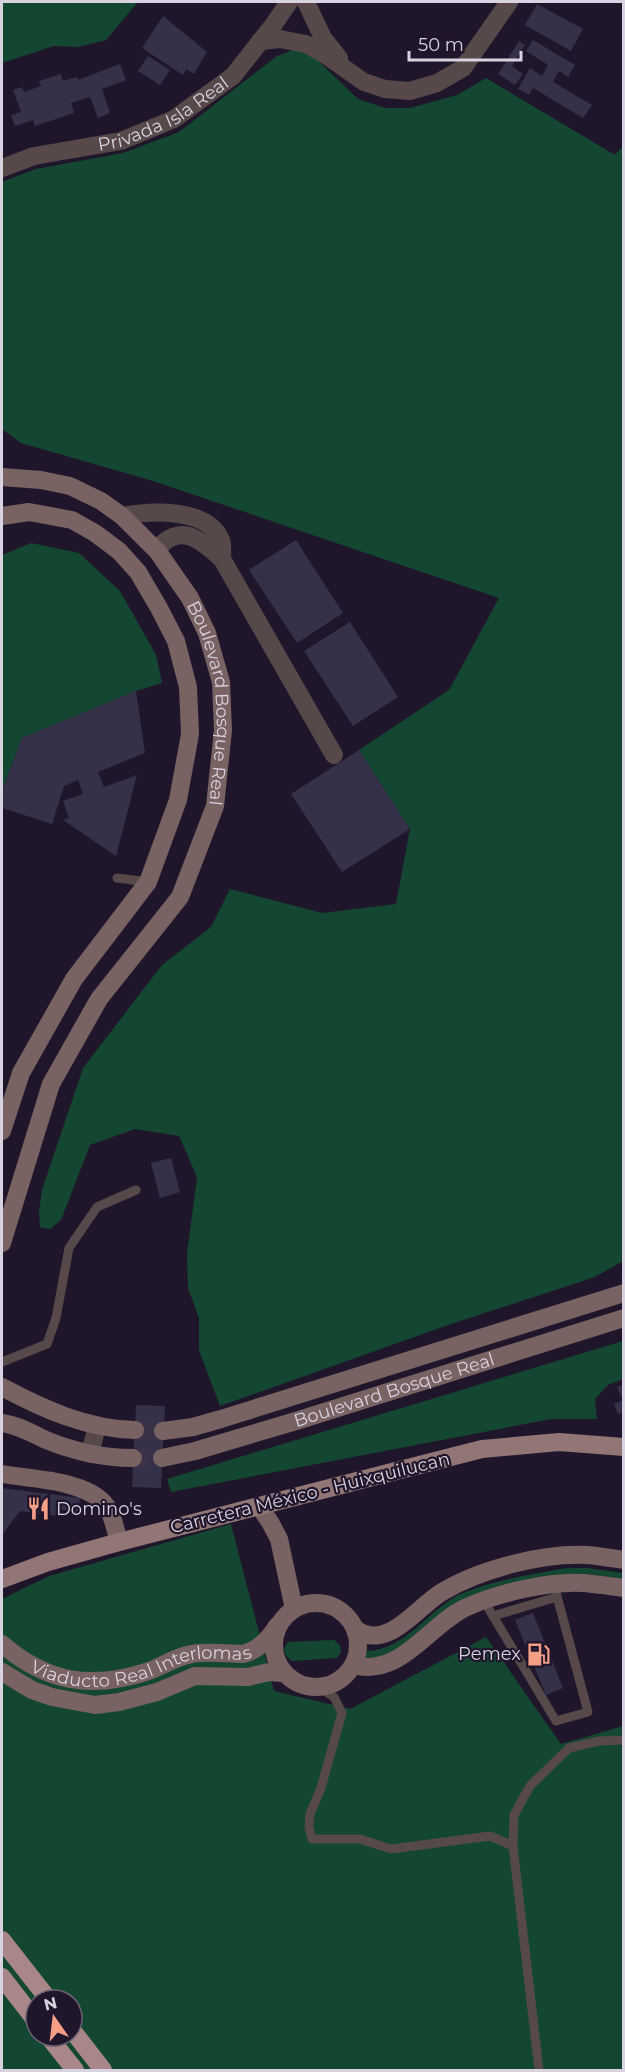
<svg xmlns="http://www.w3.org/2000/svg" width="625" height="2072" viewBox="0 0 625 2072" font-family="Montserrat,sans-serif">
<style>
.green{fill:#134731;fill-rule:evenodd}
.building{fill:#353149}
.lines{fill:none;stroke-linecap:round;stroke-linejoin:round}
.secondary-tunnel{stroke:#3c3247;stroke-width:18;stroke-dasharray:18 9;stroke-linecap:butt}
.lane{stroke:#574949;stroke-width:9}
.street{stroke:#574949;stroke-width:18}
.secondary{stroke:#786262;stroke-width:18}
.primary{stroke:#927575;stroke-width:18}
.highway{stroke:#a98687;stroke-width:18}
.labels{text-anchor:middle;stroke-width:4.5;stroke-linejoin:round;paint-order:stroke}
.street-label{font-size:18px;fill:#d9d2e1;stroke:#20162c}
.poi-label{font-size:18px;fill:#d9d2e1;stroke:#20162c;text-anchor:start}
</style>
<rect width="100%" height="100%" fill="#20162c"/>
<path class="green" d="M2,2H138L106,40L78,47L54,46L2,63Z
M293,50L308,51L358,99L385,108H410L457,95L486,78L615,155L623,146V1261L595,1277L451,1324L220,1406L199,1350V1318L188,1288L187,1254L197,1177L179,1136L135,1129L90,1145L61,1220L50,1229L40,1227L39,1212L42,1190L83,1068L162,965L211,927L230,889L322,913L396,904L410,829L359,750L449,690L499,598L150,480L21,443L2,429V182L36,169L123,153L179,132L277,56Z
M31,543L79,553L120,591L156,655L162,683L136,691L22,738L2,791V555Z
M623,1341V1379L608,1385L595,1399L597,1419H551L171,1492L167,1479Z
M231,1524L274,1691L350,1709L486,1637L561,1744L623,1726V2070H2V1599L49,1576ZM36,2000H72V2036H36Z
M567,1568H588L623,1573V1579L588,1574H568L533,1580L381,1657L365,1658V1651C407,1651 428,1608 463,1593C496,1580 532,1574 567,1568Z
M334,1640L340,1645L341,1652L337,1658L292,1661L286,1656L284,1649L288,1642Z"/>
<path class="building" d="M537,4L583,29L571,51L525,25Z
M163,16L207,52L194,74L186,69L183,75L142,48Z
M533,40L575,65L568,77L559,71L553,82L592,105L583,118L533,88L529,95L518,89L530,68L542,76L548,65L526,51Z
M519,41L525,45L512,66L523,74L515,85L498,74Z
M148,56L170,70L160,85L138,71Z
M120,64L126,80L102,89L110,113L98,118L90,97L71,103L74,113L35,126L33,120L15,126L11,115L21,112L13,90L22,87L24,92L41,86L39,81L61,74L63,81L77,77L78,80Z
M296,540L343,613L297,643L249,570Z
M350,622L398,697L353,726L304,651Z
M136,691L145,753L98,772L104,787L137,775L116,856L63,820L69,818L63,801L83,794L78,780L64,786L52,824L2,808V791L22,738Z
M359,750L410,829L342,872L291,794Z
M171,1158L180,1192L160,1198L151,1163Z
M624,1384V1412L618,1414L614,1404L623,1400L617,1387Z
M136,1405L165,1406L161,1488L132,1487Z
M2,1488L80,1498L78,1512L59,1509L58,1516L20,1511L2,1535Z
M533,1613L563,1688L546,1695L515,1620Z"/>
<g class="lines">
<path class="secondary-tunnel" d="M135,1430L163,1431
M133,1458H162"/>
<path class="lane" d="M117,878L148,882
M2,1362L47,1344L56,1318L69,1248L97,1207L136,1190
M484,1601L556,1721L588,1712L554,1585
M493,1616L557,1597
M320,1688L334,1697L342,1713L321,1788L310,1814L309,1827L312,1839H360L391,1849L490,1836L513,1846
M539,2070L513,1846L514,1815L530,1786L569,1748L599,1741L624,1740"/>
<g class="street">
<path d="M306,2L323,38L339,58"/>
<path d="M260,41L280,39L306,44L324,54L364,82L385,89L410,91L437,83L463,68L509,2"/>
<path id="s1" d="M2,168L34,156L121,141L174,119L233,76L274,24L289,2"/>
<path d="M122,516C150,511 207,507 221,540C223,546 222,553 222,559"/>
<path d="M158,552C162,538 180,531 194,538C205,543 214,552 222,559L334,755"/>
<path d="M90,1454L97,1426"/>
</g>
<g class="secondary">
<path id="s2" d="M2,477L41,480L70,486L101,501L122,516L158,552L190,598L207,633L221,682L223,730L215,806L180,897L99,999L51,1084L2,1243"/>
<path d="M2,516L29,512L72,520L95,533L119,551L138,572L159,608L176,641L188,687L190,734L178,800L148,882L74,979L21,1073L2,1131"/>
<path d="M2,1387C43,1409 87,1429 135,1430"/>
<path d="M2,1423C18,1425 31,1433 46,1440C73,1451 103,1458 133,1458"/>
<path d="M163,1431L193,1427L221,1419L624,1293"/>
<path id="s3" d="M162,1458L195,1451L296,1421L624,1318"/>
<path d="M2,1474C31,1479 83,1480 104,1503C113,1513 115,1529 119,1542"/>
<path d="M259,1506L270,1522L279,1539L294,1609"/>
<circle cx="316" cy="1645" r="42"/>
<path d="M357,1630C388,1651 417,1607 442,1592C480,1569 542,1553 587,1555C599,1556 611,1558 624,1560"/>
<path id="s4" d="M2,1644C47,1683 92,1690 149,1671C163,1666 177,1656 192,1654C208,1651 226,1654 243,1654C259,1650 269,1639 277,1626"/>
<path d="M354,1665C401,1678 429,1624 467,1607C499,1593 548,1581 583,1583C596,1584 610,1586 624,1588"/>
<path d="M2,1672L32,1690L52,1697L95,1705L119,1702L157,1692L195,1676L248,1677L269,1672L283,1673"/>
</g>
<path class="primary" d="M2,1579L48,1562L119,1542L482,1449L559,1442L624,1447"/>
<path class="highway" d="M2,1940L49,2000
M2,1977L36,2021
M72,2030L103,2070
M48,2036L75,2070"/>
</g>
<defs>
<symbol id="restaurant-bare" viewBox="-9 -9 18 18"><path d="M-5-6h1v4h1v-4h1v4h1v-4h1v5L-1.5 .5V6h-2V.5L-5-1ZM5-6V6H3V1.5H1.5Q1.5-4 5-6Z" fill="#f49e86" stroke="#20162c" stroke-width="2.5" paint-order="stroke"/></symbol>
<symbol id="fuel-bare" viewBox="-9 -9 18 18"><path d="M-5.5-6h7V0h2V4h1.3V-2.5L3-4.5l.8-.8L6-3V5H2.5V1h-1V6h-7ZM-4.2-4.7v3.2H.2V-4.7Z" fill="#f49e86" stroke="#20162c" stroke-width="2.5" paint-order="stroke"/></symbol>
</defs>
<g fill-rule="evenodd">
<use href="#restaurant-bare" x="22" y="1492" width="33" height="33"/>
<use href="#fuel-bare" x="522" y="1638" width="33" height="33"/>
</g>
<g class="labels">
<g class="street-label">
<text dy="6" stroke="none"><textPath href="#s1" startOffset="172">Privada Isla Real</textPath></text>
<text dy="6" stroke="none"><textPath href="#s2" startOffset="345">Boulevard Bosque Real</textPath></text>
<text dy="6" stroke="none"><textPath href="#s3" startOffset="242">Boulevard Bosque Real</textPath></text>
<text transform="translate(310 1493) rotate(-14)" y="6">Carretera México - Huixquilucan</text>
<text dy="6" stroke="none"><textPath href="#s4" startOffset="150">Viaducto Real Interlomas</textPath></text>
</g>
<g class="poi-label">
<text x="56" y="1515">Domino's</text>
<text x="521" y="1660" text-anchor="end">Pemex</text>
</g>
</g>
<rect width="625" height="2072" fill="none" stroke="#d9d2e1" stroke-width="6"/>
<g transform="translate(54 2018) rotate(346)"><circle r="28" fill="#20162c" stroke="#6a6174" stroke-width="1.5"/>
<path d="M0-4.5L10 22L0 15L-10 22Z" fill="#f49e86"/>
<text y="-9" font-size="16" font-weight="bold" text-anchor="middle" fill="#d9d2e1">N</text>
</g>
<path d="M409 51v9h112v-9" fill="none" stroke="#d9d2e1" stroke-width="3"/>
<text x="418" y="51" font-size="18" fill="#d9d2e1" stroke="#20162c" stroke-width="4.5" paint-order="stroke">50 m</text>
</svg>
